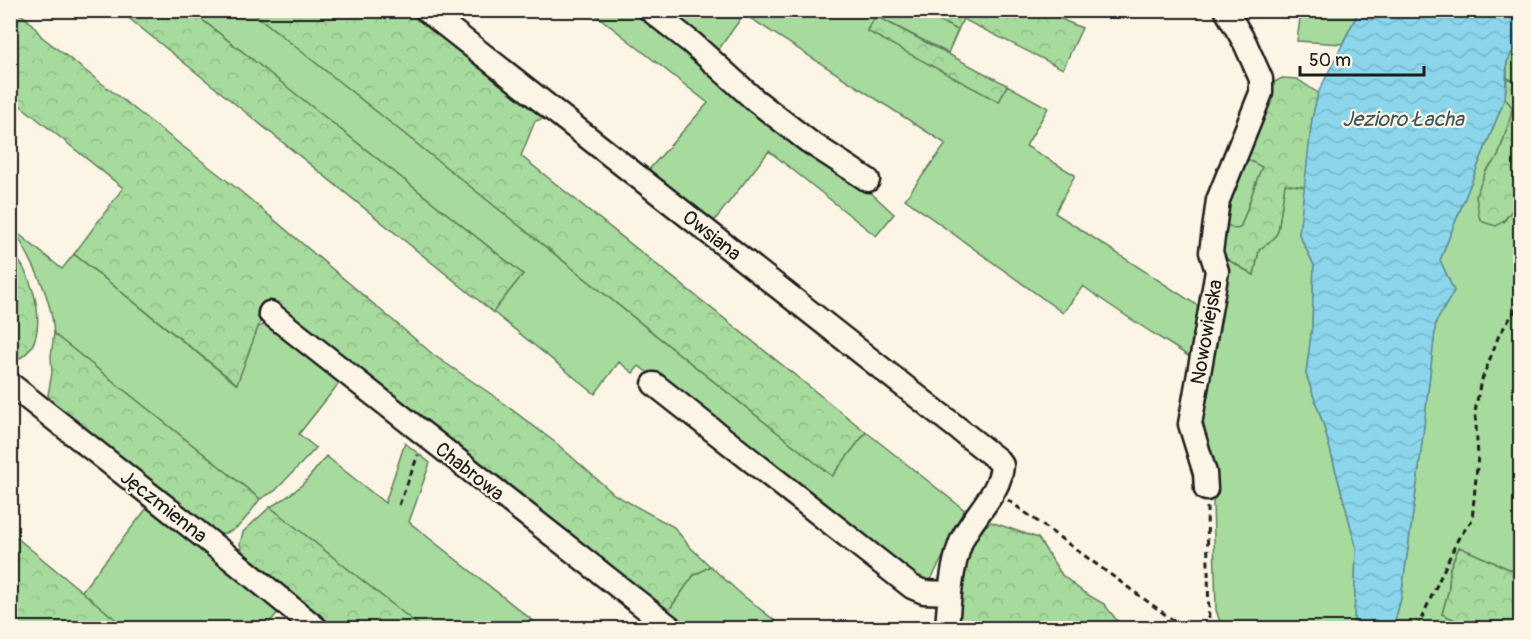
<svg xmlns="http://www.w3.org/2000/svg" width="1531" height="639" viewBox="0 0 1531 639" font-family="Pangolin,sans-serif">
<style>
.grass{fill:#a6db9d;stroke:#617c5c;stroke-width:1.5}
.forest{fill:url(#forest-crowns);stroke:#617c5c;stroke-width:1.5}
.water{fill:url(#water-waves);stroke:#5f8c98;stroke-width:1.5}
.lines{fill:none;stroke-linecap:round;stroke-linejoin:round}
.minor-casing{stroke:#1c1c1c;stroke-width:27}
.path{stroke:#1c1c1c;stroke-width:3;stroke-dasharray:6 4.5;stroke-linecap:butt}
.minor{stroke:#fcf5e5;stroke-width:22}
.labels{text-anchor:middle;stroke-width:4.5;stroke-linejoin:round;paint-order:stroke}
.street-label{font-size:20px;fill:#1c1c1c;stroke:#fcf5e5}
.water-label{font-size:21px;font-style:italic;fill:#3d545a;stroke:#fcf5e5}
</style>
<defs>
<pattern id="forest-crowns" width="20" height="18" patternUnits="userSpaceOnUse" patternTransform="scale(1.5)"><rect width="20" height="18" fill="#a6db9d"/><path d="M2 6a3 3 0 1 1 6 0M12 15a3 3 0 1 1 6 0" fill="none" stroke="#8ebb87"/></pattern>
<pattern id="water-waves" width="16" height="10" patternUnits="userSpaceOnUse" patternTransform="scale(1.5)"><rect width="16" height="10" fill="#8bd6eb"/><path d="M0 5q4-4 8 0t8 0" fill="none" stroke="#77b7c9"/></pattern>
</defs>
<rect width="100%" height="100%" fill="#fcf5e5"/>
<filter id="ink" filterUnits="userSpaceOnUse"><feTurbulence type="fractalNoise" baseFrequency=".0167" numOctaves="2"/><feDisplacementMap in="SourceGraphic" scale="12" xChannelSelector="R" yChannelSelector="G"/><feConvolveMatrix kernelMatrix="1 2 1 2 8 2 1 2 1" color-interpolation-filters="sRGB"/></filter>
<g filter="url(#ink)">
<path class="grass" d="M191,11H251L832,476L866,432L875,439L967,512L930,581L921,584L912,583L639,366L633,373L619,362L595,394L493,312L523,274Z
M591,11H642L856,179L894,214L876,236L769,151L711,225L645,174L708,103Z
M660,11H919L958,30L948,53L876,16L867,30L999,102L1007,85L1048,108L1026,146L1075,175L1055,213L1203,309L1196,361C1158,336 1119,313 1083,286L1063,313L905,199L946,144L744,14L716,53Z
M1301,11H1359L1342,44L1297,41Z
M1520,39V84L1507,78V62Z
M1505,98L1512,107L1511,116L1498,157L1486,171L1504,222L1520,195V190V574L1459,547L1450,568L1449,589L1442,614L1473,628H1393L1401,598L1418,477L1436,322L1454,291L1440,260Z
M1241,156L1262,167C1253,187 1249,208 1240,228L1235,229L1221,222Z
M1285,183L1305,187L1299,234L1314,265L1312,327L1306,374L1323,423L1356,546L1354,628H1222L1216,610L1213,501L1205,449L1196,420L1229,271L1220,255L1254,275L1259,250L1274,238L1278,231Z
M15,231L62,269L74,254L236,384L258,327L273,322L343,378L299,434L316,448L275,491L260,499L54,334C52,296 33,264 15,231Z
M405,443L430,463L409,522L542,628H422L270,507C298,492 307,481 326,456L385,503Z
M147,508L279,611L265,628H126L81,592Z
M710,566L741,594L784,628H679L664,617L693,576Z"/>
<path class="forest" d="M10,11C24,11 34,27 42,37L239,190L435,356L491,394L556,443L615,495L674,527L690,547L710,566L693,576L664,617L267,303L237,384L74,254L123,188L11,98Z
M120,11H191L523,274L493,312Z
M251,11H418L552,117L535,121L521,156L866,432L832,476Z
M919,11H1042L1082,28L1063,69L963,19L958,30Z
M876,16L1007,85L999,102L867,31Z
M1282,78L1297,79L1318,93L1312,119L1305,187L1285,184L1278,231L1274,238L1259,250L1254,275L1220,255L1221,222L1235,229L1240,228C1249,208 1253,187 1262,167L1241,156L1269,85Z
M1507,78L1520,84V190C1519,203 1507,220 1496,226L1483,222L1479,217L1476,195L1486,171L1498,157L1511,116L1512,107L1505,98Z
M10,250C15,256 21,262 24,269C39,296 50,350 11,362Z
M54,334L260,499C247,516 238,536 214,534L55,409L48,395L52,373L51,356Z
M270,507L422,628H328L259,572L243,554L240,544L243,532Z
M991,522L1038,538L1062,575L1083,592L1104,604L1123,628H955C960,592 959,545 991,522Z
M11,533L126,628H11Z
M1459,547L1520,574V628H1473L1442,614L1449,589L1450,568Z"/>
<path class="water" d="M1359,11H1520V39L1507,62L1505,98L1440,260L1454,291L1436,322L1418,477L1401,598L1393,628H1354L1356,546L1323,423L1306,374L1312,327L1314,265L1299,234L1312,119L1318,93Z"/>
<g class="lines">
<defs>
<path id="minor" d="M426,10L998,460L1002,465C1000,495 972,515 961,542C951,568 949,601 947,628
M650,10L692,43L755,100L808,141L868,180
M270,313L671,628
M10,384L229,557L316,628
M654,384L912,587L924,592L949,593
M1206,489L1205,473L1190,424L1217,271L1211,252L1218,200L1261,93V79L1245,43L1226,10"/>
</defs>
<use href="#minor" class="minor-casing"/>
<path class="path" d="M1008,500L1184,628
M399,505L418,455
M1207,507L1209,628
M1417,628L1458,539L1472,520L1478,456L1475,412L1480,385L1499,335L1520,303"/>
<use href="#minor" class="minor"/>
</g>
</g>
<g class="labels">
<g class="street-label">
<text transform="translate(712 235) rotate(38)" y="7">Owsiana</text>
<text transform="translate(1206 332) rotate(-80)" y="7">Nowowiejska</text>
<text transform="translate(470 471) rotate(38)" y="7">Chabrowa</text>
<text transform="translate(164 506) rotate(38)" y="7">Jęczmienna</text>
</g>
<g class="water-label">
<text x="1403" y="126">Jezioro Łacha</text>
</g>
</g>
<rect width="1531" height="639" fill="none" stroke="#fcf5e5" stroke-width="36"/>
<rect x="18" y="18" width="1495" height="603" fill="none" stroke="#1c1c1c" stroke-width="2" filter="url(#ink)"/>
<path d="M1300 66v9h124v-9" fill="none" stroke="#1c1c1c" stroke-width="3"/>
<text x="1309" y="66" font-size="18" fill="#1c1c1c" stroke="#fcf5e5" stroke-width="4.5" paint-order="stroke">50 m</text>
</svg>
